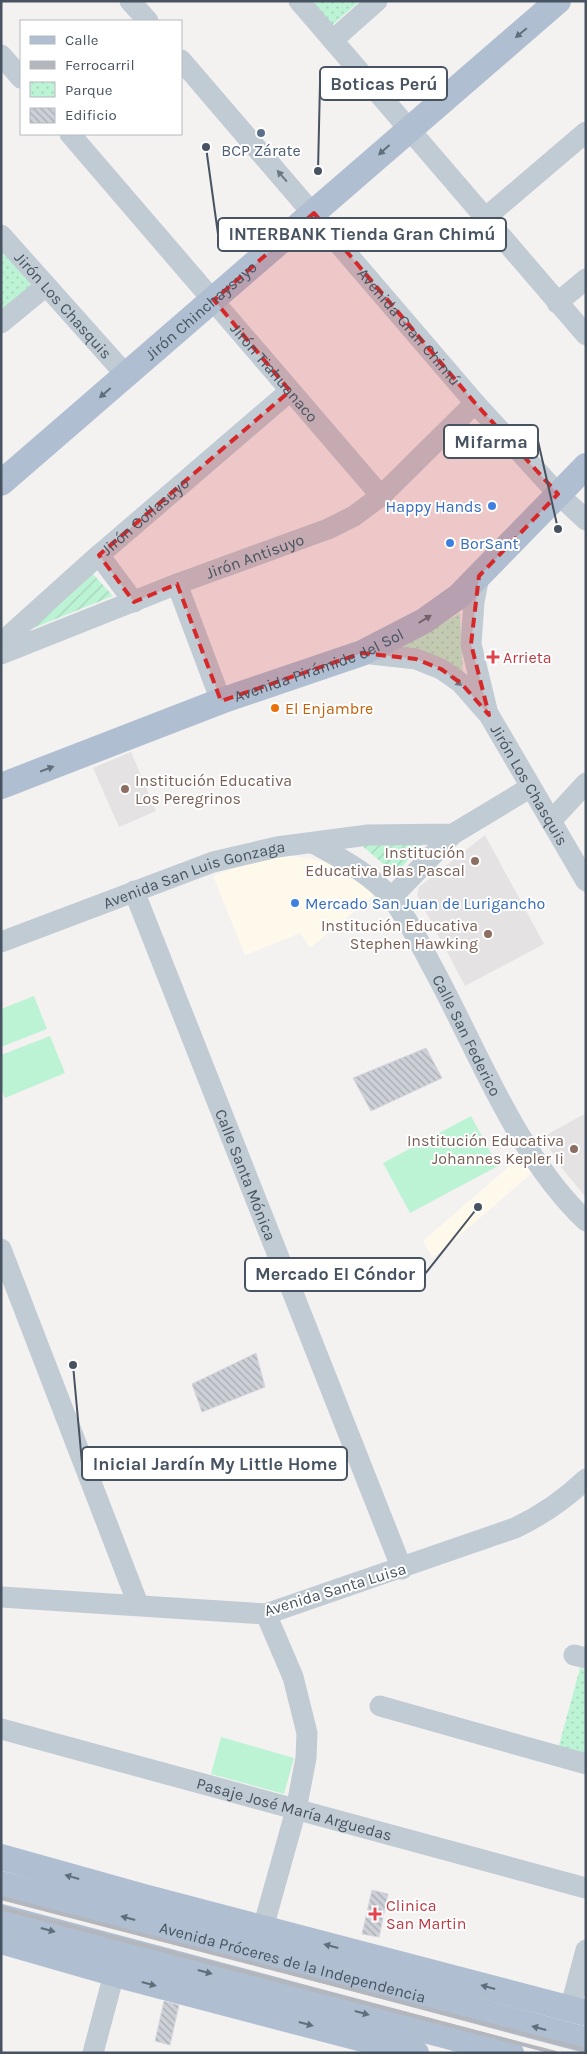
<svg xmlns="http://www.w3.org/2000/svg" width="587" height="2054" viewBox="0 0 587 2054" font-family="Karla,sans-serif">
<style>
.commercial{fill:#fef9eb}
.education{fill:#e5e2e3}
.park{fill:url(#park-dots)}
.garden{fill:url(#garden-furrows)}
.pitch{fill:#bdf3d5}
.building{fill:url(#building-back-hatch);stroke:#d5d7dd}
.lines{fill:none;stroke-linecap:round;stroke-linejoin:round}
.minor{stroke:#c1cbd4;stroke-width:21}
.major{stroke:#afbfd1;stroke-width:26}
.rail{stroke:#b3b6bc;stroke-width:4}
.oneway{fill:#616e7c}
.oneway2{fill:#6c7783}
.marked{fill:#d62828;fill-opacity:0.2;stroke:#d62828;stroke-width:4;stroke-dasharray:10 6;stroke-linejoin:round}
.service-dot{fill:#5c6f8a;stroke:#fff;stroke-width:2}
.shop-dot{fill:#3f7fe0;stroke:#fff;stroke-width:2}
.health-dot{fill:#e0444e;stroke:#fff;stroke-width:2}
.food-dot{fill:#e8710a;stroke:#fff;stroke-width:2}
.education-dot{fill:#8d6e63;stroke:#fff;stroke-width:2}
.labels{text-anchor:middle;stroke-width:4;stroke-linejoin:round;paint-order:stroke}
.service-label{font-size:16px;fill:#4e5e75;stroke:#fff}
.street-label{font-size:16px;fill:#475360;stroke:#fff}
.shop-label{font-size:16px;fill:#366cbe;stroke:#fff;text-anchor:start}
.health-label{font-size:16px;fill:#be3a42;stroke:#fff;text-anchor:start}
.food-label{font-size:16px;fill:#c56008;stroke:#fff;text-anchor:start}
.education-label{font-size:16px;fill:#785e54;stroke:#fff;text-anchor:end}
.leader{fill:none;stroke:#475360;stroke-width:2}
.callout-dot{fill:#475360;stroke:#fff;stroke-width:2}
.callout{fill:#fff;stroke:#475360;stroke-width:2}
.callout-label{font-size:18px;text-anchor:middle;font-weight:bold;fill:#475360}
</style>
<defs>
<pattern id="park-dots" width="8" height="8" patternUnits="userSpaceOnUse" patternTransform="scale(1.25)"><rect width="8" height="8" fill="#bdf3d5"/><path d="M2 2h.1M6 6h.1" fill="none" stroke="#a4d2b9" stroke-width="1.8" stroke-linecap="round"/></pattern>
<pattern id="garden-furrows" width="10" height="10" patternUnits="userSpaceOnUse" patternTransform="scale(1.25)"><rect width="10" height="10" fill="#bdf3d5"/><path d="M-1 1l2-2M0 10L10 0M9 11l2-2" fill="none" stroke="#a4d2b9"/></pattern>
<pattern id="building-back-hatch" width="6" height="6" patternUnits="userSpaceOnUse" patternTransform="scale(1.25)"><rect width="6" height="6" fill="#cdd0d6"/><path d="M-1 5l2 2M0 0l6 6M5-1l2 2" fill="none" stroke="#a8abb1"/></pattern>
</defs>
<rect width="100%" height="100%" fill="#f4f1f1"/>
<path class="commercial" d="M288,855L327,862L377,893L310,948L300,933L245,955L213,876L252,861Z
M522,1155L532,1173L433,1258L423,1241Z"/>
<path class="education" d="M131,752L156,811L119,827L93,768Z
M485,835L544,944L465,986L417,895L419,887Z
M586,1113V1194L584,1195L560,1166L543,1137Z"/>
<path class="park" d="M311,1H360L331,26Z
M1,250L33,286L1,313Z
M460,613L463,677L401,648L403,646Z
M580,1668L586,1670V1757L558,1749Z"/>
<path class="garden" d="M92,573L113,596L26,631Z
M427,840L395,874L361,845Z"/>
<path class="pitch" d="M34,996L47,1029L1,1047V1009Z
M50,1036L65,1073L5,1098L1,1089V1055Z
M471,1116L498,1166L410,1213L383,1163Z
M221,1737L294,1758L284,1794L211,1774Z"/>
<path class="building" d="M426,1048L442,1078L371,1111L353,1078Z
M256,1353L265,1387L202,1412L192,1384Z
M372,1890L388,1894L379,1937L362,1934Z
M164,2001L179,2005L170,2045L155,2041Z"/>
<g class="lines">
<g class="minor">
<path d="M130,1L148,21"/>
<path d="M299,1L586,335"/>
<path d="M333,40L377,1"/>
<path d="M1,55L21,78"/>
<path id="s1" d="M181,60L475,403L558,494L586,520"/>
<path id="s2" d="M70,134L381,496"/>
<path d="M484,219L586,132"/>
<path id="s3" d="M1,235L126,375"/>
<path d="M557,303L586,279"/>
<path d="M1,323L46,286"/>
<path d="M99,555L134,602"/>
<path d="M479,576L474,602L471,644L487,710"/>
<path d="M177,584L221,701"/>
<path id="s4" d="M1,643L91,562L290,391"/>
<path id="s5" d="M362,653L416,659L441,669L461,683L489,715L586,881"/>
<path id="s6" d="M1,654L177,584L328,529L354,516L381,496L475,403"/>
<path d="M551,821L586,783"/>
<path id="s7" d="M315,844C342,859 372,875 392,899C409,920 421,946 434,970C480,1055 516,1154 586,1221"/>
<path id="s8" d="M134,891L402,1569"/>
<path d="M391,898L453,834"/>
<path id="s9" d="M1,942L213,862L277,847L368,835L453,834L531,787"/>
<path d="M1,1249L138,1604"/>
<path d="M1,1597L266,1614L515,1528C542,1515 564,1500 586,1479"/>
<path d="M574,1655L586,1658"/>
<path d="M380,1706L586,1764"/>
<path id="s10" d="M1,1729L586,1888"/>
<path d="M263,1928L296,1810L306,1758L307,1733L293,1677L266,1614"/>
<path d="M570,2009L586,1950"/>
<path d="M93,2053L114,1974"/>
</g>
<g class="major">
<path id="s11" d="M1,483L558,1"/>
<path id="s12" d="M1,786L221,701L362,653L424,621L459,596L586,466"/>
<path d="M1,1857L144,1897L586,2013"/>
<path id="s13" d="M1,1884L586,2040"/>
<path d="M1,1917L511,2053"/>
<path d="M1,1941L130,1978L416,2053"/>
</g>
<path class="rail" d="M1,1898L586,2050
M1,1908L556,2053"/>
</g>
<defs><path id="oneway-solid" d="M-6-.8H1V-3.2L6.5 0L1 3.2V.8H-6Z" transform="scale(1.25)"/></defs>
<g class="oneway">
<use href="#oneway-solid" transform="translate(521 33) rotate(140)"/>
<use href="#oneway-solid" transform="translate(384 150) rotate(138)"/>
<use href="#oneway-solid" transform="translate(105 393) rotate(139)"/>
<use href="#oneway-solid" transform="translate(425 619) rotate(-32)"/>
<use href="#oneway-solid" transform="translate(47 769) rotate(-21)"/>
<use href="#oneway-solid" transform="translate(72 1877) rotate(-164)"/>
<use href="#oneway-solid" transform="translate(128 1918) rotate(-165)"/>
<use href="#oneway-solid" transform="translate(48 1930) rotate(15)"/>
<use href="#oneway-solid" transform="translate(331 1946) rotate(-165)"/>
<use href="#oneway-solid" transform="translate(205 1972) rotate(15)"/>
<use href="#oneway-solid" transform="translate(149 1984) rotate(15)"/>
<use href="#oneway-solid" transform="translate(488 1987) rotate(-165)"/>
<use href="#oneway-solid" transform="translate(362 2013) rotate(15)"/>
<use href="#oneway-solid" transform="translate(306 2024) rotate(15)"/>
<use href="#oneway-solid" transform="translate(539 2028) rotate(-165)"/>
</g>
<g class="oneway2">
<use href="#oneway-solid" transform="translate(282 176) rotate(-131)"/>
<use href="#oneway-solid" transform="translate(456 681) rotate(39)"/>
</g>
<path class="marked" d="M314,213L475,403L558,494L479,576L471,644L489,715L461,683L441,669L416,659L362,653L221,701L177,584L134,602L99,555L290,391L214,300Z"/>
<circle class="service-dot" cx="261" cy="133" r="5"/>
<g class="shop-dot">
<circle cx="492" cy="506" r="5"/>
<circle cx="450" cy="543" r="5"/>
<circle cx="295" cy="903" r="5"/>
</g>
<g class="health-dot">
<path d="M490.5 649.5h5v5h5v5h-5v5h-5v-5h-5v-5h5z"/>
<path d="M372.5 1906.5h5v5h5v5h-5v5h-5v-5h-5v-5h5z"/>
</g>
<circle class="food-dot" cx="275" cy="708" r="5"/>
<g class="education-dot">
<circle cx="125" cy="789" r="5"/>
<circle cx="475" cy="861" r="5"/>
<circle cx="488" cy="934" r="5"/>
<circle cx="574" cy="1149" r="5"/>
</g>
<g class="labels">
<g class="service-label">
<text x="261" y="156">BCP Zárate</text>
</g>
<g class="street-label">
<text dy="6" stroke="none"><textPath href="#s3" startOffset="94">Jirón Los Chasquis</textPath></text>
<text dy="6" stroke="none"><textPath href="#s11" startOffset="264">Jirón Chinchaysuyo</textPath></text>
<text dy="6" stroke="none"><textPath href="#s1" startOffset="351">Avenida Gran Chimú</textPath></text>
<text dy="6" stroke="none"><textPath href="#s2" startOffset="314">Jirón Tiahuanaco</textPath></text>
<text dy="6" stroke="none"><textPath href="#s4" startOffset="192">Jirón Collasuyo</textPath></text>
<text dy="6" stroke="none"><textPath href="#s6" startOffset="272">Jirón Antisuyo</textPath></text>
<text dy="6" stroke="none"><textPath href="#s12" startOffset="340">Avenida Pirámide del Sol</textPath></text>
<text dy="6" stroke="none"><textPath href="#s5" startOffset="229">Jirón Los Chasquis</textPath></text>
<text dy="6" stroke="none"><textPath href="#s9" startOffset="205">Avenida San Luis Gonzaga</textPath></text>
<text dy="6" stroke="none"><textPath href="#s7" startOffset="251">Calle San Federico</textPath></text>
<text dy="6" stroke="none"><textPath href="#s8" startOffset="305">Calle Santa Mónica</textPath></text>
<text transform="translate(335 1589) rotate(-17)" y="6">Avenida Santa Luisa</text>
<text dy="6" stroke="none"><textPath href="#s10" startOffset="304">Pasaje José María Arguedas</textPath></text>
<text dy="6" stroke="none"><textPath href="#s13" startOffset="302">Avenida Próceres de la Independencia</textPath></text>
</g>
<g class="shop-label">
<text x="482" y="512" text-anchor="end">Happy Hands</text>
<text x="460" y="549">BorSant</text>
<text x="305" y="909">Mercado San Juan de Lurigancho</text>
</g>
<g class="health-label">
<text x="503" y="663">Arrieta</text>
<text x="386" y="1911">Clinica<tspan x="386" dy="18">San Martin</tspan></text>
</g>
<g class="food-label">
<text x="285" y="714">El Enjambre</text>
</g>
<g class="education-label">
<text x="135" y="786" text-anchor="start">Institución Educativa<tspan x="135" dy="18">Los Peregrinos</tspan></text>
<text x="465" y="858">Institución<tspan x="465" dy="18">Educativa Blas Pascal</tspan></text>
<text x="478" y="931">Institución Educativa<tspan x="478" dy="18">Stephen Hawking</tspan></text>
<text x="564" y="1146">Institución Educativa<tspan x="564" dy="18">Johannes Kepler Ii</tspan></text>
</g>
</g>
<path class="leader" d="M318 171L320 83M206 147L218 234M558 529L538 441M478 1207L425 1274M73 1365L82 1463"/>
<g class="callout-dot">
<circle cx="318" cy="171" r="5"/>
<circle cx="206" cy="147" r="5"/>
<circle cx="558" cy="529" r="5"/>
<circle cx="478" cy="1207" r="5"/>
<circle cx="73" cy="1365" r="5"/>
</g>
<g class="callout">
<rect x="320" y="67" width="127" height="33" rx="5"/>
<rect x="218" y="218" width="288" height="33" rx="5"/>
<rect x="444" y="425" width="94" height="33" rx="5"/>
<rect x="245" y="1258" width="180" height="33" rx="5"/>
<rect x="82" y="1447" width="265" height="33" rx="5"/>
</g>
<g class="callout-label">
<text x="384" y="90">Boticas Perú</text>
<text x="362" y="240">INTERBANK Tienda Gran Chimú</text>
<text x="491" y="448">Mifarma</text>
<text x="335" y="1280">Mercado El Cóndor</text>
<text x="215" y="1470">Inicial Jardín My Little Home</text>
</g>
<rect width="587" height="2054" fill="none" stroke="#475360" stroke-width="5"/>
<rect x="20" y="20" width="162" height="115" fill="#ffffff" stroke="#b5babf"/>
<rect x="30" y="36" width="25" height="8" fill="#afbfd1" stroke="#b5babf"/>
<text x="65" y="45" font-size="15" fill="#475360">Calle</text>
<rect x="30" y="61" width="25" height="8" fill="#b3b6bc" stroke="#b5babf"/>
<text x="65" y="70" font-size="15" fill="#475360">Ferrocarril</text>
<rect x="30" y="82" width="25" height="15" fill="url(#park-dots)" stroke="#b5babf"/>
<text x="65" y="95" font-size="15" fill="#475360">Parque</text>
<rect x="30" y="108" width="25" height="15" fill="url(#building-back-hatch)" stroke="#b5babf"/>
<text x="65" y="120" font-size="15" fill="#475360">Edificio</text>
</svg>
